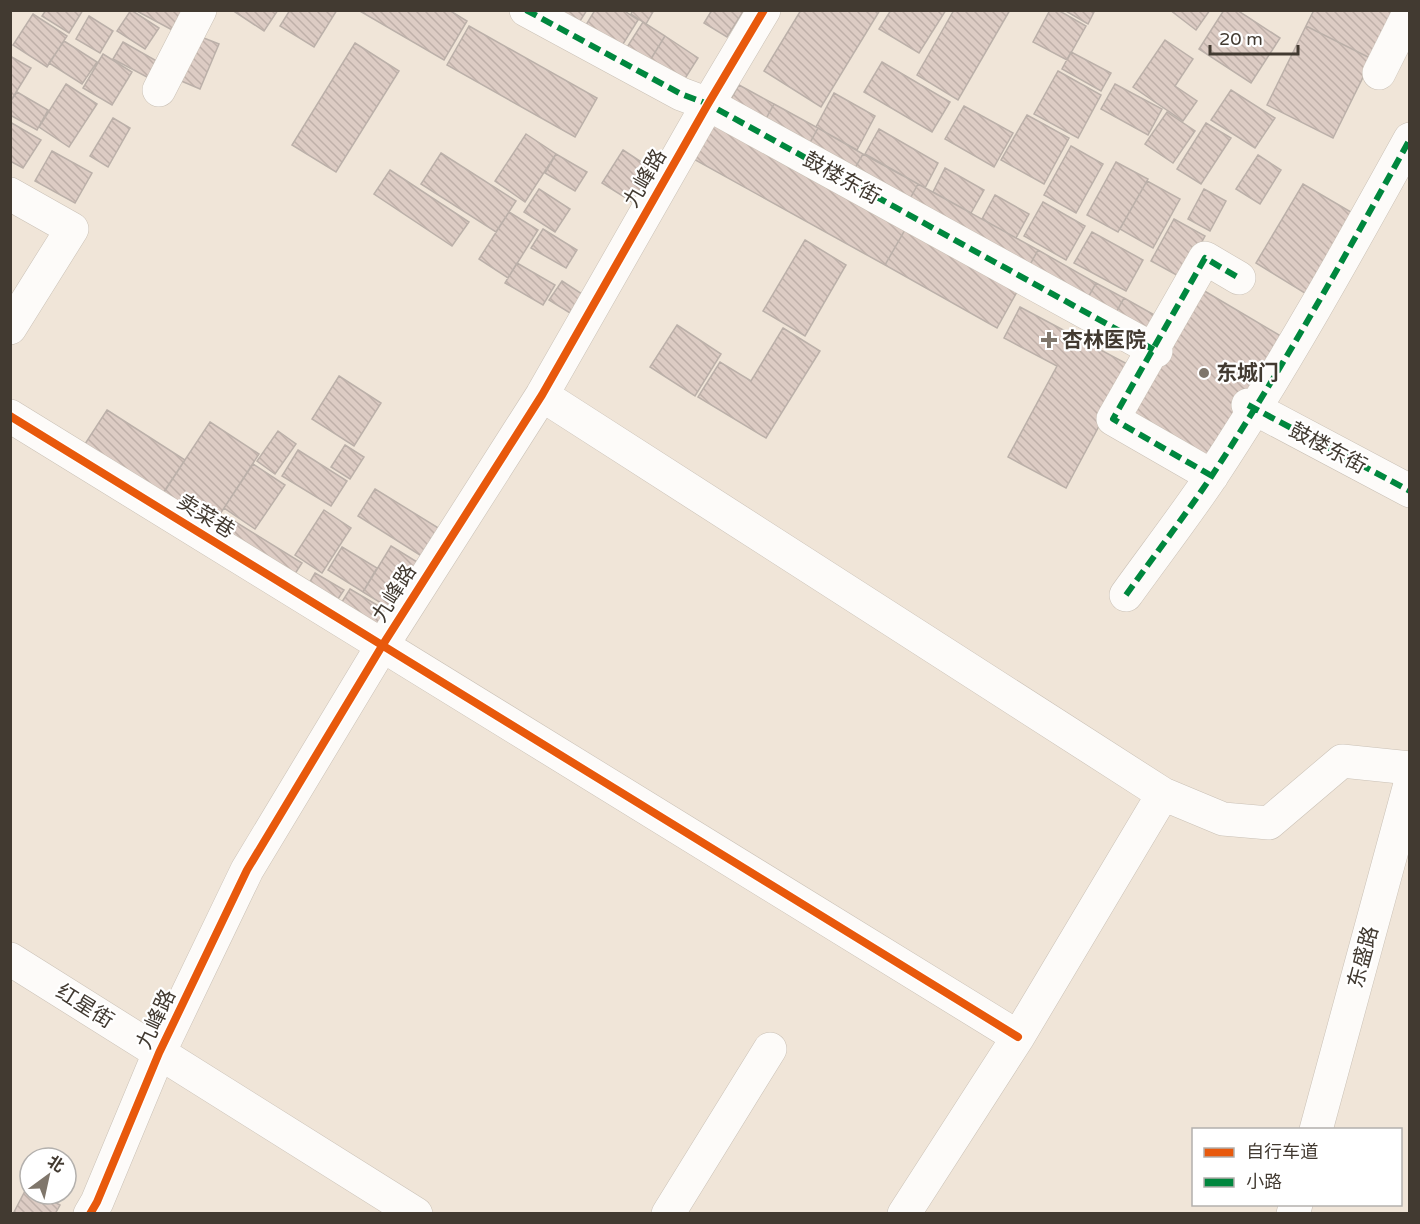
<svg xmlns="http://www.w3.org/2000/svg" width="1420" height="1224" viewBox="0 0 1420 1224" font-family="'Varela Round','Noto Sans SC',sans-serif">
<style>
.building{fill:url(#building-back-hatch);stroke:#bbb0a9;stroke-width:1.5}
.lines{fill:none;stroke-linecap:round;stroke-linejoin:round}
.minor-casing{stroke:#cac1b6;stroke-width:34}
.minor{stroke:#fdfbf9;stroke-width:33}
.quiet{stroke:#00873e;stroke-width:6;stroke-dasharray:12 6;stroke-linecap:butt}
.cycleway-casing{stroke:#fff;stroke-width:11}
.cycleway{stroke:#e8590c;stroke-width:8}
.poi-dot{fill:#7f766b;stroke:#fff;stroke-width:2}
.labels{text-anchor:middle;stroke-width:4.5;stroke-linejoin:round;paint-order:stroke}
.street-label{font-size:21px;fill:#423a31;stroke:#fff}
.poi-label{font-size:21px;font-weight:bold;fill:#423a31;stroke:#fff;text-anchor:start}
</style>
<defs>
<pattern id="building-back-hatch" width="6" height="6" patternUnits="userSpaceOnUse" patternTransform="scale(1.5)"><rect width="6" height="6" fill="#ddccc4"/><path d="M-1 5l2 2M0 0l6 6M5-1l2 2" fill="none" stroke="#bfb0a9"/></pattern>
</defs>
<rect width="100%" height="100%" fill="#f0e5d8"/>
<path class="building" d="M46,10H83L69,33L42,16Z
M131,10L159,28L145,49L117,31Z
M135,10H185L174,31Z
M232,10H278L264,31Z
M290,10H337L314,47L280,26Z
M358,10H449L467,21L444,60Z
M547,10H587L575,29Z
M595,10H623L638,20L618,52L583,30Z
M633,10H654L646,24L631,14Z
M712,10H744L727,37L704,23Z
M801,10H880L821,107L764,71Z
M891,10H946L919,53L879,29Z
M954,10H1010L958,100L917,75Z
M1050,10H1058L1086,26L1067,60L1033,42Z
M1064,10H1095L1088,24Z
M1170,10H1210L1196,30Z
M1224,10H1237L1280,38L1251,83L1199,49Z
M1314,10H1396L1372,59L1306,26Z
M33,14L67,36L47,67L13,45Z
M89,16L113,31L100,53L76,39Z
M643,22L665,36L646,67L624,52Z
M469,26L597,98L575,137L447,65Z
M1306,26L1372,59L1333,138L1267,105Z
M191,33L219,44L200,89L172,77Z
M665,36L698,58L679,88L646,67Z
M1165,40L1193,59L1175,86L1197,101L1183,121L1133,87Z
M64,41L97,62L82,84L49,63Z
M123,42L169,68L160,84L113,59Z
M355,43L399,71L336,172L292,145Z
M1071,52L1111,73L1101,91L1062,69Z
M103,54L132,72L112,105L83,88Z
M10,56L31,68L10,102Z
M882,62L950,102L932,132L864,92Z
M1058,71L1101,95L1078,138L1034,114Z
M66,84L97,104L69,147L39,127Z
M1115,84L1162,109L1148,135L1101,109Z
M739,85L774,104L762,126L727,106Z
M1231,90L1275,118L1255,148L1211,120Z
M17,92L48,110L37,130L10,115V102Z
M834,93L875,116L857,150L816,127Z
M774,104L818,128L806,150L762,126Z
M964,106L1013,133L994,167L945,139Z
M1167,112L1195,131L1173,163L1145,144Z
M1027,115L1069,138L1044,184L1001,160Z
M113,118L130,128L108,167L90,156Z
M711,119L906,228L885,265L690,157Z
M10,122L41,140L23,168L10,161Z
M1206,123L1231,138L1201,184L1177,169Z
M818,128L863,154L851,175L806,150Z
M879,129L938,163L925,188L865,154Z
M526,134L556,154L525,202L495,181Z
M1071,146L1103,164L1076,213L1044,195Z
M623,150L658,173L637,205L602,183Z
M52,151L92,173L75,203L35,181Z
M441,153L516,201L496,232L421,184Z
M556,154L587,172L575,191L545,173Z
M863,154L918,184L906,206L851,175Z
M1258,155L1281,170L1260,204L1236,189Z
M1116,162L1148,179L1118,232L1087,215Z
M945,168L984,190L971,213L933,192Z
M390,170L469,222L452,246L374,194Z
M1147,181L1180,199L1153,248L1120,229Z
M918,184L1038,250L1026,272L906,206Z
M1303,184L1356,215L1308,295L1256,263Z
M539,189L570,209L555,232L524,212Z
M1204,189L1226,201L1210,231L1188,219Z
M995,195L1029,214L1016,238L982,219Z
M1043,202L1085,226L1066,260L1024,236Z
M509,212L538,230L508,278L479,259Z
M1174,219L1205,236L1182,278L1151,261Z
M906,228L1018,290L997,328L885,265Z
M543,229L577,250L566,268L531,248Z
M1092,232L1143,260L1126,291L1074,263Z
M805,240L846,265L805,336L763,311Z
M1038,250L1096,283L1084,305L1026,272Z
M517,263L555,285L543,305L505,283Z
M562,281L582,294L570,313L549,300Z
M1096,283L1124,298L1112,320L1084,305Z
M1196,286L1284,338L1208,467L1120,415Z
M1124,298L1158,317L1145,339L1112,320Z
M1020,307L1131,366L1066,488L1008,457L1057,366L1004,338Z
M677,325L721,354L695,396L650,367Z
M783,328L820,351L766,438L698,397L720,362L751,381Z
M339,376L381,403L354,446L312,419Z
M107,410L185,460L161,497L83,447Z
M210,422L259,454L211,528L161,496Z
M278,431L296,444L275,474L257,461Z
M345,445L364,457L350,479L331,467Z
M298,450L347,481L331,506L282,476Z
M253,464L285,485L255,529L224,508Z
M375,489L440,529L423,557L358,516Z
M324,510L351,528L322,573L295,555Z
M226,516L302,563L289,583L211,530Z
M391,546L422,565L394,611L363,592Z
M342,547L377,568L363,592L328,570Z
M315,573L344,590L332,608L304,592Z
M350,589L394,615L380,639L335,613Z
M27,1187L30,1189V1194H39L60,1205L55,1214H13Z"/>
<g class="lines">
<defs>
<path id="minor" d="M526,10L681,94L708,104L1156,351
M1379,73L1410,11
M159,90L200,10
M10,194L72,229L10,328
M542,395L1163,794L1223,819L1269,823L1342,761L1410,768
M1248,405L1410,491
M10,416L1018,1037
M1212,476L1113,419L1205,258L1239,278
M1126,595C1154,556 1184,517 1211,477C1283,368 1347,253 1410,139
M10,959L416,1214
M1316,1130L1410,784
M90,1214L97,1202L159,1053L247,870L382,646L542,395L708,104L764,10
M668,1214L770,1049
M904,1214L1018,1037L1163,794
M1293,1214L1296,1204"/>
</defs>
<use href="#minor" class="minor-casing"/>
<use href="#minor" class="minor"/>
<path class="quiet" d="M526,10L681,94L708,104L1156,351
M1248,405L1410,491
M1212,476L1113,419L1205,258L1239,278
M1126,595C1154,556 1184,517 1211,477C1283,368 1347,253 1410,139"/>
<defs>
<path id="cycleway" d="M10,416L1018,1037
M90,1214L97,1202L159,1053L247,870L382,646L542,395L708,104L764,10"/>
</defs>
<use href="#cycleway" class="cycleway-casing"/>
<use href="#cycleway" class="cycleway"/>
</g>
<g class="poi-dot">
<path d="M1046 331h6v6h6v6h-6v6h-6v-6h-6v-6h6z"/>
<circle cx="1204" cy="373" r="6"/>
</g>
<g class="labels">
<g class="street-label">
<text transform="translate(645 178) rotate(-60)" y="7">九峰路</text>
<text transform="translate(842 178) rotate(29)" y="7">鼓楼东街</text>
<text transform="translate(1328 448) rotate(28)" y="7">鼓楼东街</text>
<text transform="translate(206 516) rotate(32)" y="7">卖菜巷</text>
<text transform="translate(394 593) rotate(-58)" y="7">九峰路</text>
<text transform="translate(1363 957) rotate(-75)" y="7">东盛路</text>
<text transform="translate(85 1006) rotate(32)" y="7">红星街</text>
<text transform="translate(156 1019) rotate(-65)" y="7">九峰路</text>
</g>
<g class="poi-label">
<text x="1062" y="347">杏林医院</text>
<text x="1216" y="380">东城门</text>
</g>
</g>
<rect width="1420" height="1224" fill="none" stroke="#423a31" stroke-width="24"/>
<rect x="1192" y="1128" width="210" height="78" fill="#ffffff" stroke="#b3b0ad" stroke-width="1.5"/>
<rect x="1204" y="1148" width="30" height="9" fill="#e8590c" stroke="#b3b0ad" stroke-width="1.5"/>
<text x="1246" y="1158" font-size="18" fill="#423a31">自行车道</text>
<rect x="1204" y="1178" width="30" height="9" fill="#00873e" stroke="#b3b0ad" stroke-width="1.5"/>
<text x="1246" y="1188" font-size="18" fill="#423a31">小路</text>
<g transform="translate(48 1176) rotate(33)"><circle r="28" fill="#ffffff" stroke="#b3b0ad" stroke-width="1.5"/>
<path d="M0-4.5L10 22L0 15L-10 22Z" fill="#7f766b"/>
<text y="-9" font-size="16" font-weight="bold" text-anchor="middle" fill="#423a31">北</text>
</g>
<path d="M1210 45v9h88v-9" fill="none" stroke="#423a31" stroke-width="3"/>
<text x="1219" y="45" font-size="18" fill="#423a31" stroke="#ffffff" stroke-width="4.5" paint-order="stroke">20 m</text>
</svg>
